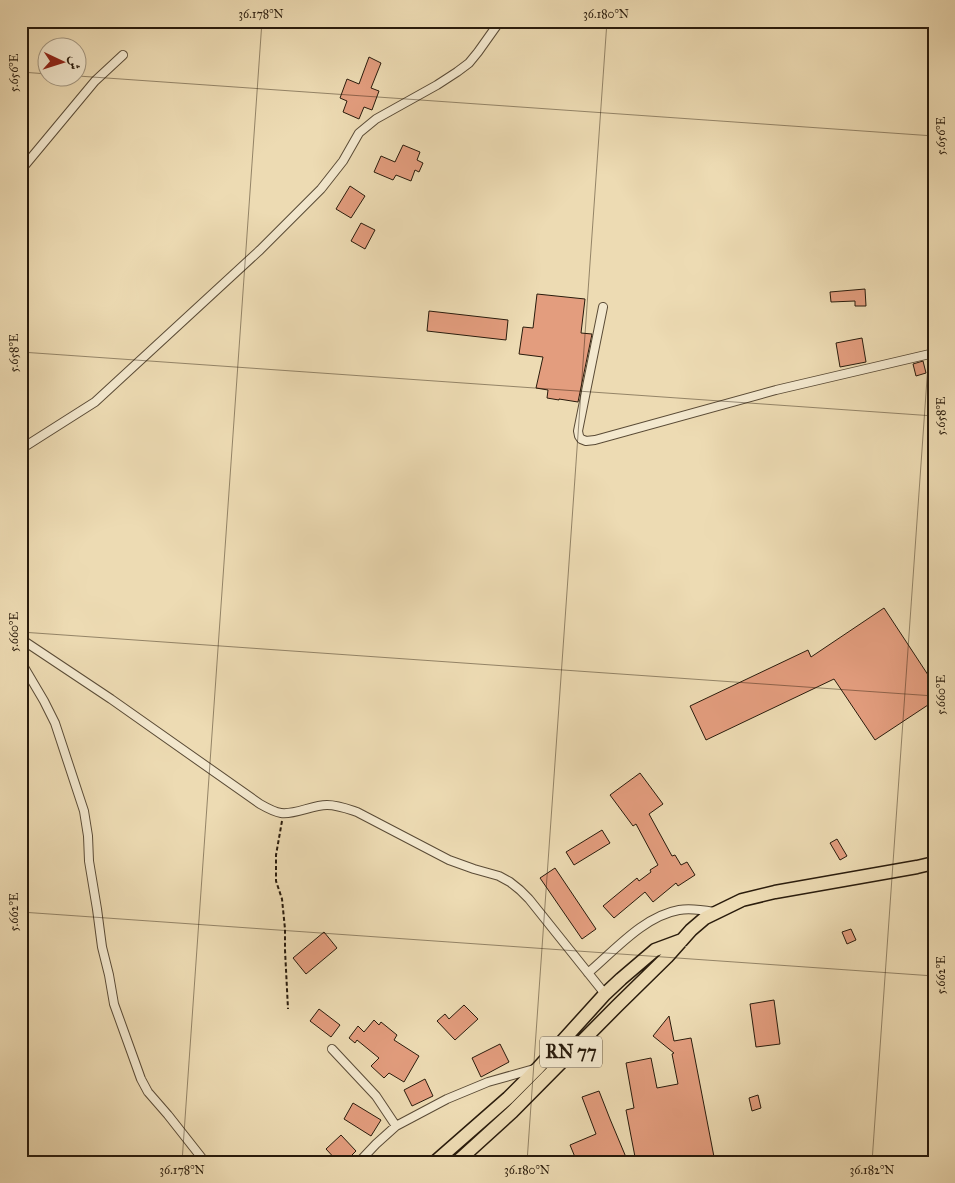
<svg xmlns="http://www.w3.org/2000/svg" width="955" height="1183" viewBox="0 0 955 1183" font-family="'IM FELL Great Primer',Amiri,serif">
<style>
.building{fill:#e39d7e;stroke:#291b0c}
.lines{fill:none;stroke-linecap:round;stroke-linejoin:round}
.street-casing{stroke:#5a4b36;stroke-width:10}
.primary-casing{stroke:#291b0c;stroke-width:15}
.path{stroke:#291b0c;stroke-width:2;stroke-dasharray:4 2.5;stroke-linecap:butt}
.street{stroke:#f3e8ce;stroke-width:8}
.primary{stroke:#eddbb3;stroke-width:12}
.ticks{fill:none;stroke:#291b0c;stroke-width:1;stroke-opacity:0.45}
.labels{text-anchor:middle;stroke-width:4;stroke-linejoin:round;paint-order:stroke}
.shield{fill:#f3e8ce;stroke:#665846;stroke-width:1}
.shield-label{font-size:18px;font-weight:bold;fill:#291b0c}
.neatline{fill:none;stroke:#291b0c;stroke-width:2}
.ticks-label{font-size:12px;text-anchor:middle;fill:#291b0c}
</style>
<rect width="100%" height="100%" fill="#eddbb3"/>
<filter id="stains"><feTurbulence type="fractalNoise" baseFrequency=".004" numOctaves="4"/><feColorMatrix values="0 0 0 0 .2 0 0 0 0 .09 0 0 0 0 .02 0 0 0 .5 -.17"/></filter>
<radialGradient id="worn" r=".72"><stop offset=".6" stop-color="#630" stop-opacity="0"/><stop offset="1" stop-color="#630" stop-opacity=".3"/></radialGradient>
<path class="building" d="M369,57L381,63L371,88L379,91L372,110L364,107L359,119L343,112L347,101L340,98L347,79L359,84Z
M403,145L420,152L417,160L423,163L419,172L415,170L411,181L396,175L393,180L374,172L381,156L395,162Z
M350,186L365,196L351,218L336,209Z
M361,223L375,230L365,249L351,241Z
M865,289L866,306H855V301L831,302L830,292Z
M537,294L585,299L581,333L592,334L578,402L559,399V400L547,398L548,390L536,388L543,357L519,354L523,327L533,328Z
M429,311L508,320L506,340L427,331Z
M862,338L866,362L840,367L836,343Z
M923,361L926,373L916,376L913,364Z
M884,608L934,684V701L875,740L834,679L706,740L690,706L808,650L811,657Z
M640,773L663,804L649,814L672,856L675,855L681,865L687,862L695,875L678,886L676,883L653,902L645,892L614,918L603,906L637,878L639,881L651,872L650,870L658,865L636,824L633,826L610,795Z
M602,830L610,843L574,865L566,852Z
M837,839L847,856L840,860L830,843Z
M555,868L596,929L582,939L540,878Z
M851,929L856,940L847,944L842,932Z
M324,932L337,948L306,974L293,958Z
M774,1000L780,1044L756,1047L750,1004Z
M464,1005L478,1019L455,1040L437,1021L445,1014L449,1019Z
M319,1009L340,1025L331,1037L310,1021Z
M669,1016L674,1041L691,1038L715,1162H678L677,1156L660,1159V1162H636L626,1110L634,1108L626,1063L651,1058L657,1088L678,1084L672,1054L674,1053L653,1036Z
M374,1020L379,1025L381,1022L397,1035L394,1040L419,1056L404,1082L389,1073L384,1078L371,1066L379,1058L357,1040L355,1043L349,1038L358,1026L364,1032Z
M500,1044L509,1062L481,1077L472,1058Z
M425,1079L433,1096L412,1106L404,1090Z
M599,1091L610,1119L628,1162H577L570,1145L596,1134L582,1097Z
M758,1095L761,1108L752,1111L749,1098Z
M353,1103L381,1120L371,1136L344,1119Z
M341,1135L356,1151L345,1162H338L326,1149Z"/>
<g class="lines">
<defs>
<path id="street" d="M21,170L95,81L123,55
M603,307L578,431L579,436L581,439L586,441L595,440L776,390L934,353
M21,449L95,402L260,250L321,189L343,161L359,133L376,119L437,85L457,72L469,63L478,52L500,21
M21,639L111,699L260,804C267,808 274,812 281,813C295,815 312,805 327,805C338,805 348,809 357,812L449,860L474,869L499,876L510,882L520,890L529,899L605,994
M21,662L44,701L55,723L84,811L88,836L89,861L97,909L102,947L109,975L114,1004L136,1065L141,1079L148,1092L168,1115L205,1162
M588,973C614,951 644,916 679,910C690,908 703,910 714,912
M332,1049L376,1096L396,1126
M359,1162L376,1144L396,1126L447,1099L488,1082L534,1069"/>
<path id="primary" d="M435,1162L508,1098L538,1068L605,994L621,979L655,950L682,940
M457,1162L512,1112L617,1006L667,957L691,930L705,918L742,900L775,892L917,867L934,863"/>
</defs>
<use href="#street" class="street-casing"/>
<use href="#primary" class="primary-casing"/>
<path class="path" d="M282,821L276,855V881L282,899L285,929V950L288,1009"/>
<use href="#street" class="street"/>
<use href="#primary" class="primary"/>
</g>
<path class="ticks" d="M21,72L48,74M78,76L934,136M21,352L934,416M21,632L934,696M21,912L934,976M182,1162L262,21M527,1162L607,21M872,1162L934,279"/>
<g class="labels">
<rect class="shield" x="540" y="1036.5" width="62" height="31" rx="4"/>
<g class="shield-label">
<text x="571" y="1058">RN 77</text>
</g>
</g>
<rect width="955" height="1183" fill="none" stroke="#eddbb3" stroke-width="55"/>
<g transform="translate(62 62) rotate(94)"><circle r="24" fill="#f3e8ce" stroke="#a29680"/>
<path d="M0-4L9 19L0 12L-9 19Z" fill="#8f2418"/>
<text y="-8" font-size="14" font-weight="bold" text-anchor="middle" fill="#291b0c">ش</text>
</g>
<rect x="28" y="28" width="900" height="1128" class="neatline"/>
<g class="ticks-label">
<text x="261" y="18">36.178°N</text>
<text x="606" y="18">36.180°N</text>
<text transform="translate(14 73) rotate(-90)" y="4">5.656°E</text>
<text transform="translate(941 136) rotate(-90)" y="4">5.656°E</text>
<text transform="translate(14 353) rotate(-90)" y="4">5.658°E</text>
<text transform="translate(941 416) rotate(-90)" y="4">5.658°E</text>
<text transform="translate(14 632) rotate(-90)" y="4">5.660°E</text>
<text transform="translate(941 695) rotate(-90)" y="4">5.660°E</text>
<text transform="translate(14 912) rotate(-90)" y="4">5.662°E</text>
<text transform="translate(941 975) rotate(-90)" y="4">5.662°E</text>
<text x="182" y="1174">36.178°N</text>
<text x="527" y="1174">36.180°N</text>
<text x="872" y="1174">36.182°N</text>
</g>
<rect width="100%" height="100%" filter="url(#stains)"/>
<rect width="100%" height="100%" fill="url(#worn)"/>
</svg>
